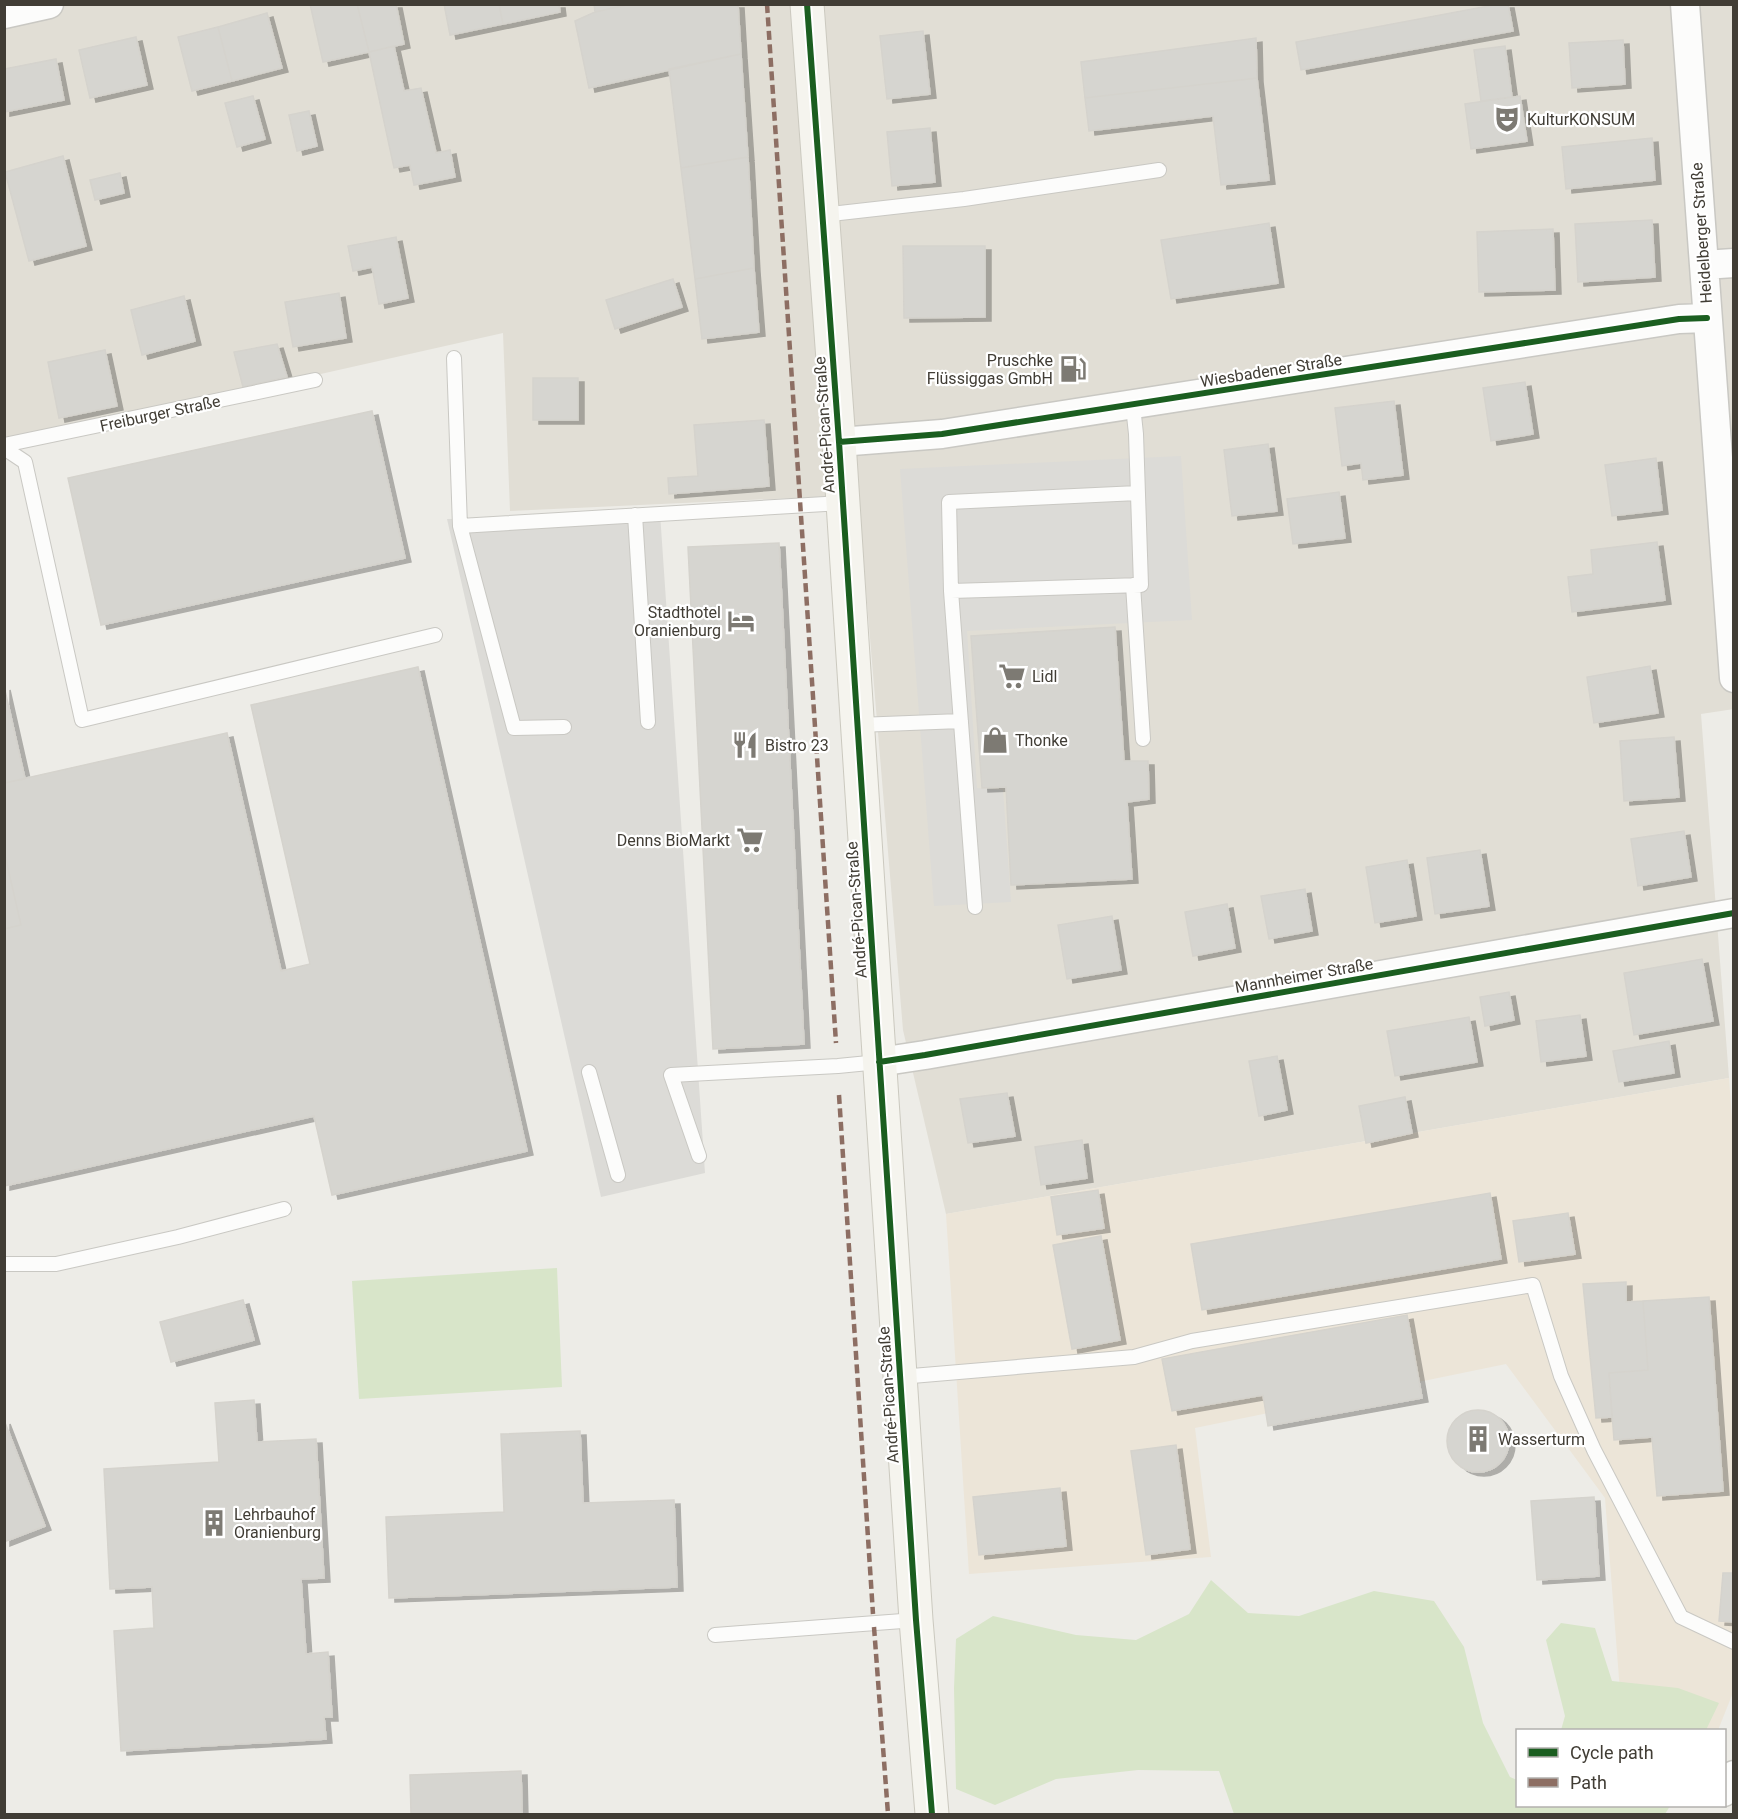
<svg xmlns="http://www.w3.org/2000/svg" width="1738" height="1819" viewBox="0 0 1738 1819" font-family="Roboto,sans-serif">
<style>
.residential{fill:#e1ded5}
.commercial{fill:#ece5d8}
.green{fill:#d8e5c9}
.parking{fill:#dcdbd7}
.building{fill:#d6d5d0;stroke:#d5d3cd;stroke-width:1.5;filter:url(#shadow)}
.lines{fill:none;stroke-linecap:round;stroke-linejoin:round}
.lane-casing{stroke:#c9c8c3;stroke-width:16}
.street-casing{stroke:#c9c8c3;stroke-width:31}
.secondary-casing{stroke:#cbc9bf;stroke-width:35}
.lane{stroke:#fcfcfb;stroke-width:14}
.street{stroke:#fcfcfb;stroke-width:28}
.secondary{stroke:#f5f4ee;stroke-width:33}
.quiet{stroke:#8d6e63;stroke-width:4.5;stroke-dasharray:9 4.5;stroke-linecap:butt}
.cycleway-casing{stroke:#fff;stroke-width:10}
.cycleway{stroke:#1b5e20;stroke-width:6}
.labels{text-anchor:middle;stroke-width:4.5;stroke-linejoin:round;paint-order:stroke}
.poi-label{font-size:16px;fill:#413d35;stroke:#fff;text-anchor:start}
.street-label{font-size:16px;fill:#413d35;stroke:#fff}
</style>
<defs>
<filter id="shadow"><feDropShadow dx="6" dy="4" stdDeviation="0" flood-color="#0004"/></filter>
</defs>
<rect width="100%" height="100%" fill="#edece7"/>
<path class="residential" d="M4,5H1733L1734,709L1701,714L1729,1078L946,1214L903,1030L858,495L510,511L503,333L5,445Z"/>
<path class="commercial" d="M1729,1078L1734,1146V1690L1718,1730H1623L1605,1498L1506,1364L1195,1428L1211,1557L969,1574L946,1214Z"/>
<path class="green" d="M557,1268L562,1387L359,1399L352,1281Z
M1211,1580L1248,1613L1299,1616L1374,1591L1434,1601L1464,1647L1483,1723L1510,1777L1517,1780L1518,1806H1670L1665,1814H1234L1219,1771L1138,1770L1056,1779L995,1805L956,1789L954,1688L956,1639L993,1616L1076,1635L1136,1640L1189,1614Z
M1561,1623L1595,1628L1612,1681L1678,1688L1719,1703L1706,1730H1561L1565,1716L1546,1640Z"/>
<path class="parking" d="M1181,456L1192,620L967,631L977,788L1003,790L1011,902L934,906L900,469Z
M660,513L705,1173L601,1197L447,519L634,515Z"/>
<path class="building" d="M310,4H357L369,52L323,62Z
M357,4H396L404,44L369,52Z
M444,4H499L503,24L450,35Z
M499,4H559L560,12L503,24Z
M594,4H631L595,12Z
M631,4H738L741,54L589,88L575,21L595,12Z
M1499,4H1508L1513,31L1301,70L1296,42Z
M267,13L282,68L232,81L218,27Z
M218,27L232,81L192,91L178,37Z
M923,31L930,94L887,99L880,36Z
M136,37L147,85L90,98L79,50Z
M1256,38L1257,78L1085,98L1081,62Z
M1623,40L1625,84L1572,88L1569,43Z
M394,46L404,91L421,88L436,153L450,150L455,177L414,185L410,165L394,168L369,52Z
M1505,46L1512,97L1481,101L1474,50Z
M741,54L748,157L681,168L669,69Z
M56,59L64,100L4,112V69Z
M1257,78L1269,180L1221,185L1213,116L1089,131L1085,98Z
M253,96L265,139L237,147L225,103Z
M1520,96L1527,141L1471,149L1465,104Z
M309,111L317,146L297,151L289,115Z
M930,128L935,182L892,186L887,132Z
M1652,138L1655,180L1566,189L1562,147Z
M63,156L86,246L29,261L5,172Z
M748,157L754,268L695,279L681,168Z
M120,173L124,193L95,200L90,180Z
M1652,220L1655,277L1578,282L1575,224Z
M1269,223L1278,283L1171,299L1161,240Z
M1553,229L1555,290L1479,292L1477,232Z
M396,237L408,298L379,304L372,267L353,271L348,246Z
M903,246H985V317L904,318Z
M754,268L759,332L702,339L695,279Z
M673,279L682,307L615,329L606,300Z
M339,293L346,338L293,347L285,302Z
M184,296L195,341L142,355L131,310Z
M277,344L287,377L243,387L234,352Z
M105,350L117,406L59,418L48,362Z
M533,378H578V420H533Z
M1525,382L1533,434L1491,441L1483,388Z
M1394,401L1403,475L1363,480L1361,463L1342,466L1335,408Z
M372,411L405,558L101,625L68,478Z
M764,420L769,486L669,494L668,478L698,476L694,425Z
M1268,444L1277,511L1232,516L1224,450Z
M1656,458L1662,510L1612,516L1605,465Z
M1339,492L1345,538L1293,544L1287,499Z
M1657,542L1665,600L1572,612L1568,577L1593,574L1591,550Z
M779,543L804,1044L713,1049L688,547Z
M1115,627L1124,761H1148L1149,799L1127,802L1132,879L1011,885L1006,787L982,788L971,636Z
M1650,666L1658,713L1594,723L1587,677Z
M418,667L527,1151L332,1195L314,1116L4,1186V929L21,925L4,851V783L227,733L281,971L310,964L251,705Z
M4,686L25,779L4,783Z
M1674,737L1679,797L1624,801L1620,741Z
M1684,831L1691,877L1638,886L1631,839Z
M1480,850L1489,906L1435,914L1427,858Z
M4,851L21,925L4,929Z
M1407,860L1416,916L1375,923L1366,867Z
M1305,889L1312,931L1269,939L1261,896Z
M1227,904L1235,948L1193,956L1185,912Z
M1112,916L1121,970L1067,979L1058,925Z
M1702,959L1713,1021L1634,1035L1624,973Z
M1509,992L1514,1020L1485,1026L1480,997Z
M1580,1015L1586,1056L1541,1062L1536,1021Z
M1469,1017L1477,1062L1395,1076L1387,1031Z
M1669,1041L1674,1073L1619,1082L1613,1051Z
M1277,1056L1287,1110L1259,1116L1249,1061Z
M1007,1093L1015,1136L968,1143L960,1099Z
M1405,1097L1412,1133L1366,1143L1359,1106Z
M1082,1140L1087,1178L1041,1185L1035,1147Z
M1098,1190L1104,1228L1057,1235L1051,1197Z
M1490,1193L1501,1259L1202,1310L1191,1244Z
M1568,1213L1575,1254L1519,1262L1513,1221Z
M1101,1236L1120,1340L1072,1349L1053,1245Z
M1626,1282V1302L1643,1301L1648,1370L1609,1373L1612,1417L1596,1418L1583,1284Z
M1709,1297L1723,1491L1657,1496L1652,1437L1614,1440L1609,1373L1648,1370L1643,1301Z
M243,1300L254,1340L171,1362L160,1322Z
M1407,1315L1422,1398L1268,1426L1263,1395L1172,1411L1162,1359Z
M254,1400L257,1442L316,1439L324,1578L301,1579L306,1654L328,1652L332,1717H324L326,1739L121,1751L114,1631L154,1628L152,1587L110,1589L104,1469L219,1462L215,1403Z
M1447 1441a31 31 0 1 1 62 0a31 31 0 1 1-62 0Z
M4,1420L45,1526L4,1542Z
M580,1431L583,1503L674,1500L677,1587L389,1598L386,1517L504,1512L501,1434Z
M1176,1445L1190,1549L1146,1555L1131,1451Z
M1060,1488L1066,1546L979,1555L973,1497Z
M1594,1497L1599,1576L1537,1580L1531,1501Z
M1723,1573H1734V1622L1719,1621Z
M521,1771L522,1814H411L410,1775Z"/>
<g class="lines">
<defs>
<path id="lane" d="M822,215L964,199L1159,170
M454,358L460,526
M1133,406L1136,434L1141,585L951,591L949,502L1138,493
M4,445L315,380
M4,448L25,462L82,720L435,635
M635,515L648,722
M1133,585L1143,739
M951,591L975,907
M858,725L961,721
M564,727L514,728L460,526L842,503
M589,1072L618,1175
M699,1156L671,1075L838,1066L879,1062
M4,1264H56L178,1237L284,1209
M900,1377L1134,1357L1192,1341L1533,1285L1561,1376L1594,1450L1681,1617L1734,1642
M715,1635L916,1620"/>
<path id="street" d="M1685,4L1734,678
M4,14L49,4
M1704,265L1734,263
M839,442L942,434L1679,319L1707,318
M879,1062L925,1055L1734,913
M1724,1792L1734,1775"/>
<path id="secondary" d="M807,4L839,442L916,1620L932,1814"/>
</defs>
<use href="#lane" class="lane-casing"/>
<use href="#street" class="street-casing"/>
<use href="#secondary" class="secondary-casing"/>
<use href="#lane" class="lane"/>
<use href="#street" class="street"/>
<use href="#secondary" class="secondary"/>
<path class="quiet" d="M767,4L836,1043
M839,1095L873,1614
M874,1627L888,1814"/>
<defs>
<path id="cycleway" d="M807,4L839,442L916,1620L932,1814
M839,442L942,434L1679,319L1707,318
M879,1062L925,1055L1734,913"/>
</defs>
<use href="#cycleway" class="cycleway-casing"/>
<use href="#cycleway" class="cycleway"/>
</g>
<defs>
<symbol id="theatre-bare" viewBox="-9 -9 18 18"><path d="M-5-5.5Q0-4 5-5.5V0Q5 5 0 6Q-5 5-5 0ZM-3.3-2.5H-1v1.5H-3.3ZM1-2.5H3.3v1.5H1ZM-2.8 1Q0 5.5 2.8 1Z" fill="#7d7a73" stroke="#fff" stroke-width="2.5" paint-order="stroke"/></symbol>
<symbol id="fuel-bare" viewBox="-9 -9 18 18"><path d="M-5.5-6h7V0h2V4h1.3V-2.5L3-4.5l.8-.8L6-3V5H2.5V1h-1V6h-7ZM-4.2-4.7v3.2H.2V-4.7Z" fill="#7d7a73" stroke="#fff" stroke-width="2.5" paint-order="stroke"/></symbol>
<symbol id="hotel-bare" viewBox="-9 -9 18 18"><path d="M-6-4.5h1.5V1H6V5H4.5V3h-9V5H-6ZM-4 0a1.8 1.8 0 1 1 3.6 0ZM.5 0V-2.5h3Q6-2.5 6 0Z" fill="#7d7a73" stroke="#fff" stroke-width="2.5" paint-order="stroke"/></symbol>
<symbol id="supermarket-bare" viewBox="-9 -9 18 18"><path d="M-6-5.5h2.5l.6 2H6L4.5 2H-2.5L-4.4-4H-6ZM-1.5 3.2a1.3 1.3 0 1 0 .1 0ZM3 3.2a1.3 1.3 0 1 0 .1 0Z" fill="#7d7a73" stroke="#fff" stroke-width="2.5" paint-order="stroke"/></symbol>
<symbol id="shop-bare" viewBox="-9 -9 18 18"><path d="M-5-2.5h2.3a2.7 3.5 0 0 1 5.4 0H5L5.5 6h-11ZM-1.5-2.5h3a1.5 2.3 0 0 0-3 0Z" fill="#7d7a73" stroke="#fff" stroke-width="2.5" paint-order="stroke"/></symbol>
<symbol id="restaurant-bare" viewBox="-9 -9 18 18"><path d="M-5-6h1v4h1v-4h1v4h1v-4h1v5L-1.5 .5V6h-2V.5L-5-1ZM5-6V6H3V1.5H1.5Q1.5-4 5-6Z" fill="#7d7a73" stroke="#fff" stroke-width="2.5" paint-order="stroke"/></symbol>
<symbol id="building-bare" viewBox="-9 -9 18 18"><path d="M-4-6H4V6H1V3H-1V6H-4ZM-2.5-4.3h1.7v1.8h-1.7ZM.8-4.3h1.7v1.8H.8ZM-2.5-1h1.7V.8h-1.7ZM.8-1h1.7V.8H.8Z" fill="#7d7a73" stroke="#fff" stroke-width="2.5" paint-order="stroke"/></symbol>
</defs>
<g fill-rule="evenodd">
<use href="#theatre-bare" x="1488" y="100" width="38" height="38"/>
<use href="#fuel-bare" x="1054" y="350" width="38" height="38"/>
<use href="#hotel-bare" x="722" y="602" width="38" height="38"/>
<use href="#supermarket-bare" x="993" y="657" width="38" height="38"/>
<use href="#shop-bare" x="976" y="721" width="38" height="38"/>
<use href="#restaurant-bare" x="726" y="726" width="38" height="38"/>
<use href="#supermarket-bare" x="731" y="821" width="38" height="38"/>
<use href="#building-bare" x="1459" y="1420" width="38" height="38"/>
<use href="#building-bare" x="195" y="1504" width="38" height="38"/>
</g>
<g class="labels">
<g class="poi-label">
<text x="1527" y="125">KulturKONSUM</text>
<text x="1053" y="366" text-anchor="end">Pruschke<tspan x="1053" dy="18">Flüssiggas GmbH</tspan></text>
<text x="721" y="618" text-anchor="end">Stadthotel<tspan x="721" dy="18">Oranienburg</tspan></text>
<text x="1032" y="682">Lidl</text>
<text x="1015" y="746">Thonke</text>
<text x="765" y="751">Bistro 23</text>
<text x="730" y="846" text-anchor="end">Denns BioMarkt</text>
<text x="1498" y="1445">Wasserturm</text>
<text x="234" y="1520">Lehrbauhof<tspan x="234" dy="18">Oranienburg</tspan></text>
</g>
<g class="street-label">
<text transform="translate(1701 233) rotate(-94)" y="6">Heidelberger Straße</text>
<text transform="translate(1271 370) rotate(-9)" y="6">Wiesbadener Straße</text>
<text transform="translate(160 413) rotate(-12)" y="6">Freiburger Straße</text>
<text transform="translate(824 425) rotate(-94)" y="6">André-Pican-Straße</text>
<text transform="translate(856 910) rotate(-94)" y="6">André-Pican-Straße</text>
<text transform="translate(1304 975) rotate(-10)" y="6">Mannheimer Straße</text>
<text transform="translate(888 1395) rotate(-94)" y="6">André-Pican-Straße</text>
</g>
</g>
<rect width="1738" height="1819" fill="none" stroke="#413d35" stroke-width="12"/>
<rect x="1516" y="1729" width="210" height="78" fill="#ffffff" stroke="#b3b1ae" stroke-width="1.5"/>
<rect x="1528" y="1748" width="30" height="9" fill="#1b5e20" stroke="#b3b1ae" stroke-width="1.5"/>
<text x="1570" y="1759" font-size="18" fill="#413d35">Cycle path</text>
<rect x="1528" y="1778" width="30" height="9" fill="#8d6e63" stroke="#b3b1ae" stroke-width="1.5"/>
<text x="1570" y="1789" font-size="18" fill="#413d35">Path</text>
</svg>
